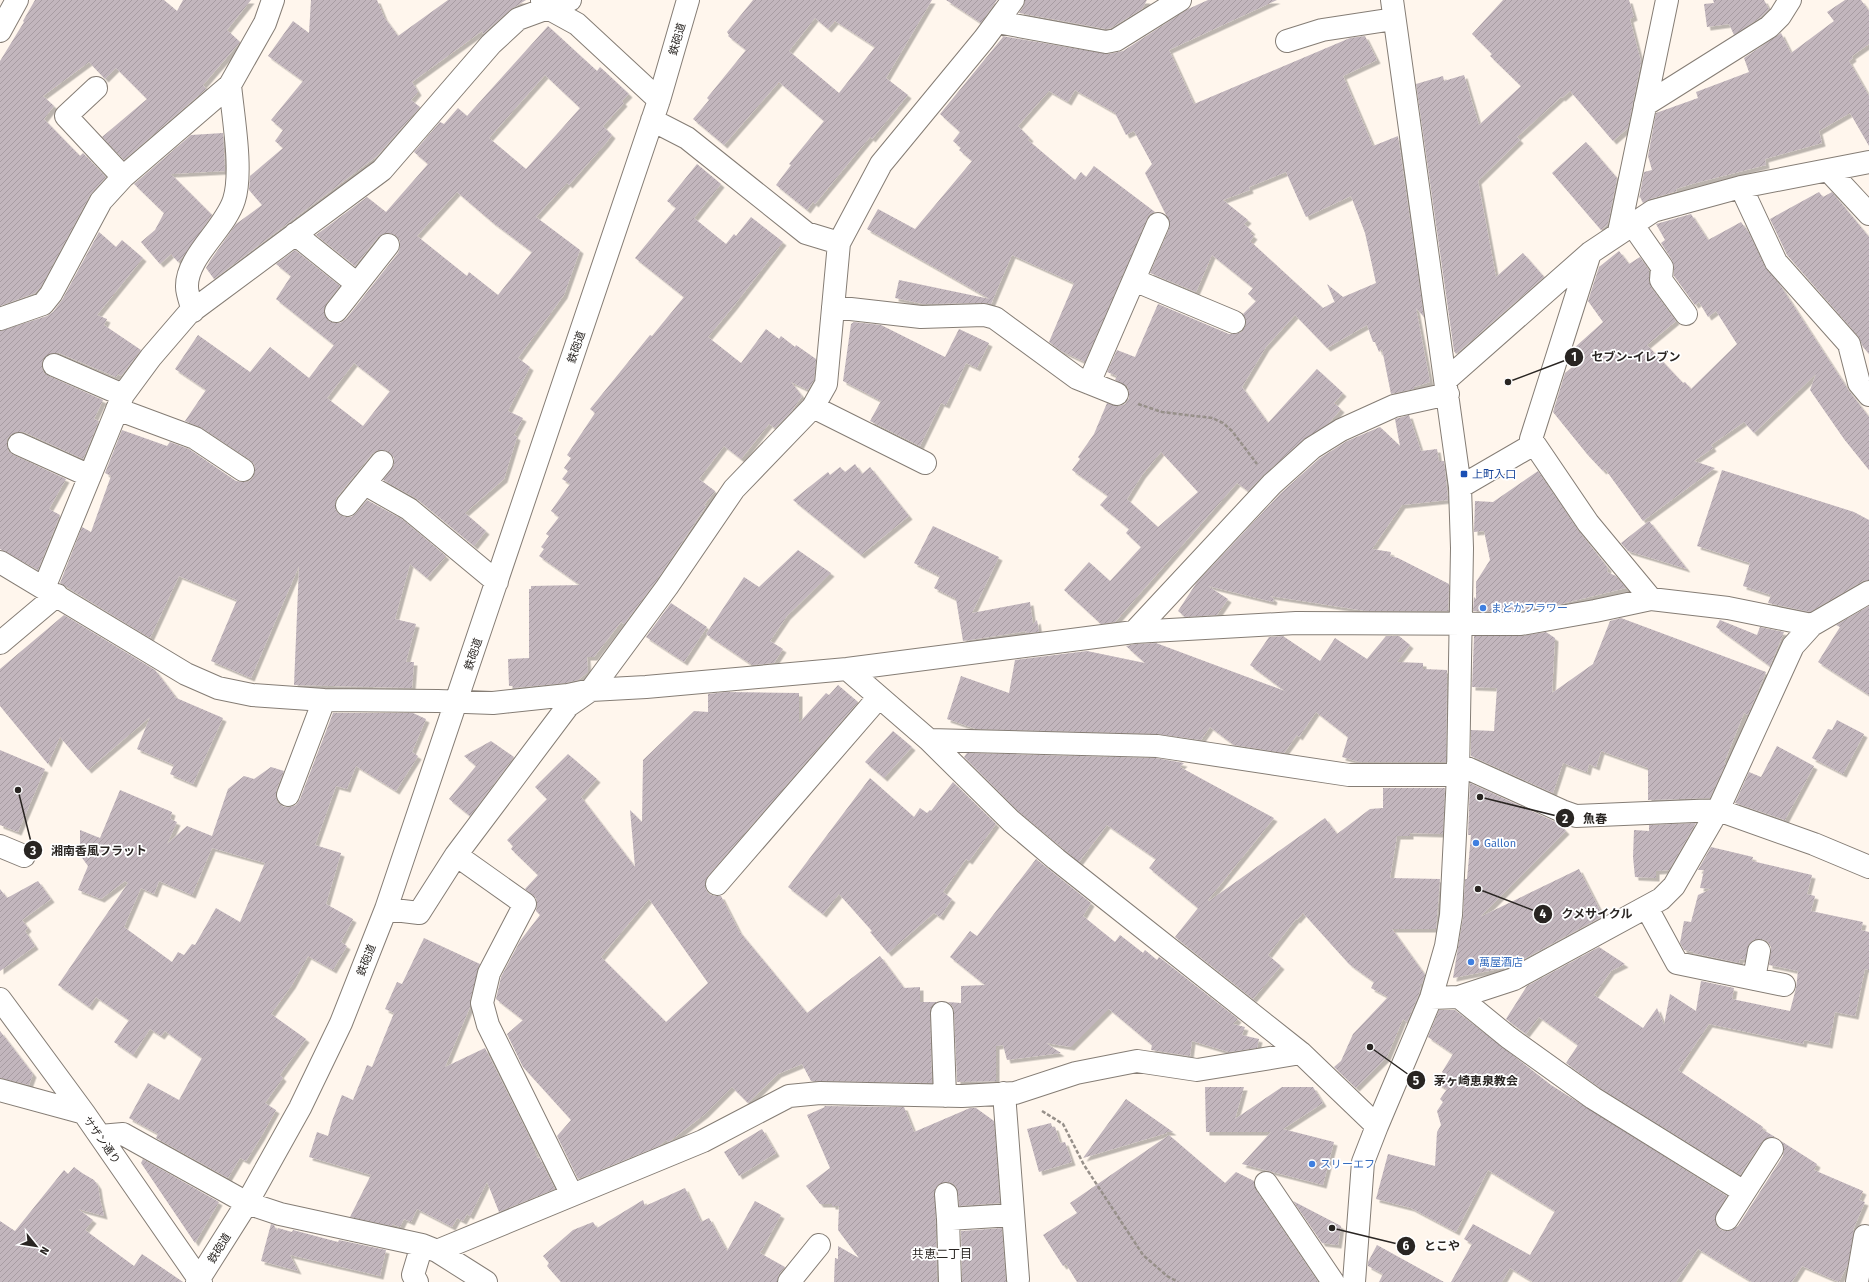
<svg xmlns="http://www.w3.org/2000/svg" width="1869" height="1282" viewBox="0 0 1869 1282" font-family="'Fira Sans','Noto Sans JP',sans-serif">
<style>
.building{fill:url(#building-hatch);fill-rule:evenodd;filter:url(#shadow)}
.lines{fill:none;stroke-linecap:round;stroke-linejoin:round}
.minor-casing{stroke:#857d75;stroke-width:24}
.path{stroke:#97908a;stroke-width:2.5;stroke-dasharray:4 2;stroke-linecap:butt}
.minor{stroke:#fff;stroke-width:22}
.transit-dot{fill:#1a4fb4;stroke:#fff;stroke-width:1.5}
.shop-dot{fill:#3f7fe0;stroke:#fff;stroke-width:1.5}
.labels{text-anchor:middle;stroke-width:3.5;stroke-linejoin:round;paint-order:stroke}
.street-label{font-size:11px;fill:#292522;stroke:#fff}
.transit-label{font-size:11px;fill:#164399;stroke:#fff;text-anchor:start}
.shop-label{font-size:11px;fill:#366cbe;stroke:#fff;text-anchor:start}
.neighbourhood-label{font-size:12px;fill:#292522;stroke:#fff}
.leader{fill:none;stroke:#292522;stroke-width:1.5}
.callout-dot{fill:#292522;stroke:#fff;stroke-width:1.5}
.mark-label{font-size:12px;text-anchor:middle;font-weight:bold;fill:#fff}
.callout-label{font-size:12px;text-anchor:middle;font-weight:bold;fill:#292522;stroke:#fff;stroke-width:3.5;stroke-linejoin:round;paint-order:stroke}
</style>
<defs>
<pattern id="building-hatch" width="6" height="6" patternUnits="userSpaceOnUse"><rect width="6" height="6" fill="#c2b6bd"/><path d="M-1 1l2-2M0 6l6-6M5 7l2-2" fill="none" stroke="#a79ca2"/></pattern>
<filter id="shadow"><feDropShadow dx="3.5" dy="3.5" stdDeviation="0" flood-color="#0004"/></filter>
</defs>
<rect width="100%" height="100%" fill="#fff6ed"/>
<path class="building" d="M35,0H164L177,11L183,0H251L227,30L240,42L203,85L206,89L124,160L102,137L147,99L116,68L105,79L89,62L43,96L54,106L44,119L80,156L83,153L106,177L90,195L41,287L35,293L0,306V61L24,22L23,21Z
M311,0H377L384,17L398,36L448,0H526L510,10L483,34L482,31L412,82L418,92L411,100L420,107L377,156L214,279L206,268L210,261L236,224L262,205L249,190L250,176L283,148L275,141L283,130L271,120L303,81L268,56L293,21L309,33Z
M753,0H932L886,78L908,95L872,139L870,137L815,204L813,202L807,210L776,185L791,165L789,164L824,121L779,82L724,145L693,119L709,100L707,98L746,50L728,36L729,35L727,32ZM815,18L828,29L835,21L875,47L839,93L789,51Z
M946,0H997L981,23Z
M1025,0H1147L1142,9L1111,28L1106,29L1019,13L1023,7Z
M1208,0H1277L1169,50L1194,104L1350,38L1365,36L1377,60L1343,76L1373,146L1398,136L1424,317L1416,308L1430,382L1414,387V389L1391,394L1382,349L1379,352L1375,342H1373L1367,325L1327,348L1295,315L1266,347L1242,387L1268,423L1317,369L1343,393L1334,403L1341,409L1328,424L1304,439L1264,475L1248,491L1237,483L1115,622L1101,624L1064,590L1089,562L1110,581L1141,547L1126,533L1129,529L1100,505L1108,496L1072,470L1080,459L1078,457L1094,434L1107,403L1119,406L1125,404L1129,398V392L1127,386L1115,380L1117,376L1107,372L1117,350L1135,357L1158,304L1229,334H1235L1241,332L1245,327L1246,321L1243,314L1256,301L1248,294L1253,288L1212,255L1196,292L1150,273L1169,229L1170,223L1145,173L1152,164L1134,131L1126,135L1115,113L1075,90L1068,102L1049,91L1018,126L1030,138L1028,140L1075,180L1081,172L1086,177L1094,166L1155,212L1150,214L1147,219L1085,362L1061,351L1049,342L1074,283L1012,255L991,304L984,303L923,304L895,298L899,280L990,299L867,229L878,209L915,229L972,161L959,150L961,148L953,141L960,132L940,114L1003,37L1002,36L1108,54L1123,51L1188,9ZM1286,172L1306,217L1351,196L1365,233L1376,283L1343,297L1327,284L1335,303L1334,302L1323,308L1250,241L1254,236L1250,233L1252,231L1244,224L1248,220L1223,200L1250,190L1249,187ZM1161,452L1198,492L1158,527L1127,499L1142,475Z
M1503,0H1629L1634,17L1630,19L1641,62L1628,128L1613,141L1570,91L1562,98L1561,97L1517,137L1520,140L1478,181L1496,277L1523,253L1544,277L1456,354L1454,351L1416,84L1443,76L1444,81L1464,75L1479,125L1521,86L1490,56L1492,54L1472,34Z
M1713,0H1764L1769,9L1761,17L1734,35L1729,24L1707,27L1704,4L1714,3Z
M1845,0H1861L1869,11V44L1852,56L1853,58L1849,61L1869,96V146L1850,113L1819,131L1822,143L1765,159L1766,165L1692,184L1676,189L1677,191L1650,199L1643,203L1640,197L1639,199L1644,172L1652,170L1648,156L1656,113L1698,98L1696,92L1749,72L1744,58L1781,33L1791,53L1834,21L1827,12Z
M548,26L597,71L600,67L629,94L622,101L624,103L603,126L612,135L606,143L569,185L567,183L536,217L580,250L564,295L518,358L530,367L508,411L523,418L514,435L517,437L504,479L465,513L486,531L474,546L417,499L383,480L394,464V458L390,453L384,450H378L372,454L337,497L335,503V509L339,514L345,517H351L356,513L367,500L402,519L446,556L427,578L410,564L395,619L416,624L406,662H414L412,688L294,685L299,566L251,678L211,661L237,600L179,576L150,638L60,583L82,527L91,532L111,476L105,473L122,430L167,446L170,442L189,449L236,481L243,482L249,481L253,477L255,470L254,464L250,460L202,428L185,421L206,390L175,369L198,335L250,372L270,347L309,378L334,345L276,299L291,276L276,264L295,250L340,286L326,304L324,310L325,316L329,321L335,323H340L346,319L398,253L400,247V241L395,235L389,233L383,234L378,237L355,266L316,235L367,197L386,212L428,164L414,152L440,122L444,124L458,108L467,116ZM545,75L580,108L526,169L489,138ZM457,192L492,222L532,252L498,295L469,272L467,276L417,236ZM354,363L390,391L363,426L327,398Z
M223,133L225,171L171,174L212,215L182,258L178,262L171,254L160,264L141,242L155,230L164,213L134,184L191,135Z
M1586,142L1617,178L1608,224L1601,230L1552,173Z
M697,164L721,184L694,218L726,244L734,234L736,236L751,217L783,242L733,307L708,337L741,363L766,329L779,339L781,336L795,347L796,345L816,359L814,380L808,390L791,382L802,396L791,412L775,428L769,424L741,459L724,446L699,479L715,491L704,505L706,506L657,580L624,624L621,622L594,657H587L588,672L578,680L566,683L513,688V686H509L508,659L529,658V589H531V586L580,585L539,556L544,549L541,547L549,536L546,534L559,517L551,511L570,484L562,479L568,471L564,468L571,458L567,455L595,413L590,409L650,335L652,336L684,297L635,258L676,208L667,201Z
M1819,192L1823,197L1832,192L1869,237V354L1863,347L1858,336L1787,255L1770,219Z
M1691,214L1708,240L1741,222L1749,233L1765,267L1780,285L1849,391L1869,417V470L1844,439L1810,390L1816,374L1754,433L1744,422L1711,445L1713,448L1694,461L1715,468L1643,521L1605,469L1603,471L1587,454L1553,412L1565,373L1576,364L1570,357L1573,349L1603,322L1588,301L1599,267L1619,251L1629,264L1640,257L1649,270V280L1651,287L1676,321L1647,345L1683,383L1685,382L1691,389L1737,344L1716,311L1708,317L1699,302L1695,305L1674,276V268L1672,260L1661,243L1665,240L1656,224Z
M99,232L116,247L122,240L143,258L97,315L107,319L104,325L141,350L121,376L118,374L116,377L59,353H53L47,355L43,360L42,367L44,373L49,376L103,400L94,419L99,421L83,459L24,432H18L12,434L7,439V446L9,452L14,455L66,479L49,509L60,515L38,570L0,549V331L47,316L53,312L62,300Z
M854,322L881,325L945,357L959,329L989,343L977,368L966,363L946,405L941,403L920,446L870,421L881,401L843,381L851,324Z
M1409,415L1421,451L1437,449L1439,461H1444L1448,500L1402,505L1372,549L1391,552L1390,556L1398,558L1449,584L1448,611H1366L1270,596L1274,599L1273,602L1208,586L1228,599L1217,615L1185,617L1178,611L1197,582L1281,493L1320,458L1347,441L1380,427L1400,446L1395,419Z
M855,464L862,474L870,467L909,516L861,555L793,500L828,472L830,475L840,467L845,472Z
M1722,470L1854,512L1869,520V580L1863,581L1810,612L1768,603L1771,595L1743,586L1750,563L1697,546Z
M1538,471L1578,530L1608,568L1607,572L1616,576L1626,588L1557,605L1520,612L1473,611L1474,597L1476,599V582L1490,560L1484,531L1474,532L1475,501L1493,502Z
M1649,521L1687,569L1628,551L1621,543Z
M933,526L999,557L972,613L1030,602L1033,624L1037,620L1039,632L1025,633L1027,631L963,641L956,599L934,588L940,576L914,563Z
M798,550L831,573L787,616L770,641L783,649L774,663L752,665L706,634L744,577L759,587Z
M671,603L707,627L684,662L646,637Z
M1869,606V695L1818,662L1840,627L1836,625Z
M64,615L155,670L175,696L174,697L223,718L193,784L170,774L174,765L137,749L150,717L88,770L60,737L48,764L0,706V669Z
M1621,618L1766,672L1748,715L1744,713L1724,763H1726L1710,798L1648,800V768L1601,751L1596,767L1589,764L1587,772L1563,763L1553,793L1471,756V730L1494,731L1497,688L1472,687L1474,636H1521L1546,632L1555,638L1552,693L1593,664L1610,621Z
M1720,620L1757,635L1760,627L1784,632L1770,666L1716,627Z
M1283,636L1320,661L1335,638L1367,659L1386,636H1399L1410,645L1397,662L1423,663V669L1447,670L1446,762H1359L1342,757L1348,737L1316,712L1299,737L1297,735L1284,753L1234,745L1210,727L1201,740L1157,734L976,729L947,719L961,676L1009,693L1015,660L1087,651L1145,663L1126,646L1135,644L1156,643L1285,691L1250,665L1269,637Z
M838,685L858,702L708,876L705,881V888L709,894L715,896H721L739,931L807,1013L880,956L904,988L920,987V1002H937L931,1007L930,1013L932,1083L811,1081L802,1064L778,1074L748,1103L732,1087L705,1114L670,1141L668,1142L666,1140L659,1146L578,1179L557,1136L571,1120L523,1067L507,1034L523,1020L496,999L501,977L520,941L540,915L536,911L537,904L536,898L525,889L538,875L511,849L513,846L507,840L547,799L535,787L568,754L597,779L581,797L635,867L630,810L642,822L643,760L694,711L708,712V694L726,692L799,693V723L826,693L829,695ZM649,899L708,983L666,1022L601,957Z
M333,713H413L426,719L412,752L418,756L396,791L356,766L347,789L336,786L315,845L341,853L326,904L353,919L341,942L347,946L333,970L308,956L292,985L271,1014L306,1039L280,1075L283,1078L265,1103L276,1110L261,1137L246,1161L240,1158L228,1178L156,1138L158,1134L129,1118L148,1083L179,1100L202,1058L165,1031L161,1036L150,1029L133,1055L114,1042L129,1020L96,997L89,1007L58,985L128,883L125,881L101,899L78,890L88,866L80,855V830L100,838L120,790L172,812L170,819L177,822L167,844L187,826L212,836L228,789L244,776L254,779L271,767L284,771L276,791V797L278,803L284,807H290L296,805L300,799ZM212,848L265,863L240,922L216,908L195,945L192,944L184,955L178,952L172,962L124,927L141,888L154,894L159,881L192,895Z
M1837,720L1864,734L1843,774L1812,758L1828,729L1832,730Z
M893,731L912,747L884,778L865,762Z
M491,741L514,757L470,816L449,799L476,766L464,756Z
M1777,746L1814,766L1785,820L1735,803L1749,772L1761,777Z
M0,750L45,769L18,832L0,825Z
M967,753L1156,758L1184,763L1180,767L1274,818L1208,900L1209,901L1325,818L1337,834L1370,809L1383,808V788H1445L1443,834L1410,833V836H1397L1390,878L1440,879L1436,929H1392L1425,975L1422,984H1419L1421,986L1419,994L1407,1022L1403,1019L1387,1057L1356,1088L1334,1067L1341,1061L1353,1034L1388,997L1371,988L1374,982L1349,964L1303,913L1297,920L1296,919L1268,955L1281,966L1253,999L1175,937L1198,908L1149,868L1156,859L1107,825L1079,862L1019,812L964,757Z
M870,778L914,817L920,808L927,813L930,810L931,811L953,782L996,824L969,861L966,859L943,892L952,899L940,917L934,913L888,953L870,932L872,931L839,894L823,914L788,887Z
M1470,783L1558,823L1566,831L1480,917L1579,869L1603,916L1509,967L1453,978L1463,917L1465,879H1467L1471,835H1468Z
M1696,823L1669,870L1656,871V878L1635,877L1633,857L1634,830L1649,831V825Z
M1711,847L1753,857L1752,861L1812,875L1807,894L1815,896L1811,911L1863,922L1861,930L1869,932V970L1865,969L1855,1016L1835,1012L1829,1045L1804,1040L1803,1044L1709,1024L1678,1070L1763,1127L1762,1129L1775,1137L1767,1138L1762,1142L1740,1175L1600,1088L1566,1063L1578,1045L1539,1017L1526,1034L1506,1019L1527,986L1599,947L1625,964L1611,971L1594,995L1643,1028L1657,1008L1664,1025L1670,994L1696,1011L1701,981L1734,988L1732,999L1790,1011L1796,988L1798,971L1769,965L1771,947L1767,941L1762,939H1755L1750,943L1745,960L1740,959L1739,963L1693,953L1694,952L1684,950L1680,943L1684,921L1691,922L1698,895L1711,889L1700,888L1704,870H1698Z
M1036,859L1091,903L1083,916L1115,942L1120,935L1143,953L1145,950L1157,960L1159,957L1238,1019L1233,1024L1245,1027L1242,1035L1259,1039L1257,1048L1229,1052L1192,1041L1190,1056L1151,1050L1152,1045L1109,1009L1071,1047L1046,1043L1061,1053L1007,1060L1003,1045L996,1046V1081L957,1082L954,1013L953,1007L948,1002L961,1003V986L985,985L950,957L970,931L977,936Z
M38,881L51,899L22,920L28,928L25,931L35,946L0,971V889L7,898Z
M424,938L480,964L470,1000V1007L445,1067L485,1048L528,1134L538,1159L539,1157L555,1189L499,1212L487,1182L470,1216L467,1214L463,1221L457,1218L452,1227L417,1209L411,1222L404,1219L400,1227L392,1224V1226L350,1217L371,1175L309,1157L317,1132L328,1136L332,1121L342,1095L353,1100L367,1065L372,1067L394,1013L385,1009L397,982L402,984Z
M1439,1010H1455L1551,1085L1727,1196L1715,1218L1716,1225L1721,1230L1726,1231L1732,1230L1738,1226L1783,1156L1784,1149L1781,1141L1817,1164L1814,1170L1863,1191L1859,1200L1865,1202L1853,1230L1854,1231L1848,1264L1839,1282L1802,1266L1792,1282H1752L1698,1249L1676,1282H1533L1510,1268L1502,1282H1451L1472,1244L1464,1239L1473,1224L1530,1255L1555,1211L1488,1170L1456,1232L1411,1208L1376,1199L1388,1154L1435,1166L1437,1132L1441,1125L1437,1111L1443,1102L1440,1099L1447,1089L1438,1084L1444,1074L1442,1072L1453,1054L1428,1037Z
M0,1031L33,1074L29,1085L0,1078Z
M1205,1087H1244L1235,1119L1282,1087H1313L1323,1103L1283,1129L1334,1142L1323,1185L1242,1164L1271,1132H1206Z
M1126,1099L1173,1132H1166L1167,1133L1083,1158Z
M824,1106L904,1107L914,1132L970,1108H976L994,1121L1000,1203L959,1206L958,1193L956,1187L952,1183L945,1182L939,1184L935,1189L937,1282H834L835,1258L838,1259V1246L859,1258L838,1230L839,1206H832V1204H820L806,1186L830,1168L807,1115L825,1107Z
M1051,1123L1052,1127H1055L1060,1143L1065,1142L1072,1162L1039,1172L1027,1129Z
M762,1129L776,1153L739,1176L724,1152Z
M1169,1135L1225,1183L1236,1172L1254,1181L1256,1190L1318,1282H1077L1066,1264L1063,1266L1043,1235L1077,1213L1070,1203Z
M143,1159L219,1202L195,1243L141,1163Z
M74,1167L82,1173L94,1180L98,1186L100,1199L104,1216L78,1209L93,1220L85,1230L134,1266L142,1254L183,1282H0V1221L15,1231L64,1170L68,1174Z
M685,1188L701,1222L709,1218L727,1251L755,1201L781,1215L760,1253L785,1267L779,1274L777,1282H561L547,1266L549,1263L543,1256L573,1230L593,1222L597,1228L643,1200L645,1206Z
M1293,1201L1341,1226L1338,1245L1322,1243Z
M271,1224L274,1225L277,1231L278,1228L292,1232L293,1230L338,1242L339,1240L386,1250L380,1276L290,1255L298,1271L261,1261Z
M1002,1228L1006,1282H962L961,1231Z
M1377,1245L1444,1282H1379L1383,1274L1368,1266V1262Z"/>
<g class="lines">
<defs>
<path id="minor" d="M542,1L546,7L577,24L659,100
M997,22L1106,42L1116,40L1180,0
M0,31L17,0
M1287,41L1322,30L1394,19
M96,88L66,116L123,177
M1645,105L1769,27L1780,16L1790,0
M652,120L687,138L806,233L839,243
M1829,171L1869,214
M1741,187L1776,262L1849,344L1859,383L1869,395
M1632,224L1662,267L1661,280L1686,314
M1619,232L1667,0
M295,234L357,284
M1590,253L1531,439L1588,523L1651,599
M1134,280L1234,322
M833,307L921,317L984,315L995,318L1077,378L1117,394
M193,311C191,303 187,294 187,287C186,257 225,229 234,200C243,172 233,116 230,85
M336,311L388,245
M0,319L43,304L51,294L101,201L123,177L230,85L265,23L273,0
M54,365L123,395
M1446,380L1590,253L1653,211L1741,187L1869,162
M1089,383L1158,224
M813,407L925,463
M117,409L195,438L243,470
M19,444L90,476
M365,484L409,509L497,582
M1460,487L1534,444
M347,505L382,462
M0,562L186,674L218,688L252,695L324,700L438,701L493,703L568,695L591,690L646,687L847,669L1134,632L1296,623L1521,624L1595,611L1651,599L1728,608L1812,625L1869,592
M44,588L123,395L151,357L188,314L382,170L491,44L518,19L570,0
M1134,632L1272,484L1312,448L1341,430L1394,406L1448,394
M0,643L57,595
M847,669L929,740L1011,821L1056,859L1301,1053L1377,1126
M929,740L1157,746L1349,775H1458
M1458,764L1562,811L1576,816L1718,810L1814,844L1869,867
M288,795L324,700
M0,846L24,856
M456,855L525,904L489,973L482,1003L488,1025L572,1195
M717,884L879,697
M1647,908L1677,963L1784,985
M386,909L419,913L456,855L568,706L591,690L667,587L734,489L813,407L826,384L839,243L881,164L984,39L1013,0
M1754,979L1759,951
M1459,997L1508,1037L1593,1098L1744,1192
M1431,998L1459,997L1514,979L1661,899L1674,886L1718,810L1793,646L1812,625
M0,999L84,1113L201,1282
M942,1013L945,1096
M0,1090L84,1113
M1004,1093L1018,1279
M100,1136L123,1134L247,1203L280,1214L422,1245L437,1251L486,1282
M1266,1183L1333,1282
M946,1194L948,1219
M1727,1219L1772,1149
M437,1251L703,1141L789,1096L820,1093L962,1096L1015,1093L1076,1073L1137,1061L1197,1070L1301,1053
M197,1282L247,1203L300,1108L341,1023L386,909L659,100L688,0
M417,1282L413,1275L422,1245
M789,1282L819,1245
M950,1282L948,1219L1013,1215
M1354,1282L1363,1162L1377,1126L1431,998L1446,946L1451,915L1458,775L1462,548L1460,487L1392,0
M1857,1282L1865,1236"/>
</defs>
<use href="#minor" class="minor-casing"/>
<path class="path" d="M1138,404L1162,412L1212,418L1223,423L1232,431L1257,464
M1042,1111L1063,1124L1084,1165L1143,1255L1167,1276L1178,1282"/>
<use href="#minor" class="minor"/>
</g>
<rect class="transit-dot" x="1460" y="470" width="8" height="8" rx="2"/>
<g class="shop-dot">
<circle cx="1483" cy="608" r="4"/>
<circle cx="1476" cy="843" r="4"/>
<circle cx="1471" cy="962" r="4"/>
<circle cx="1312" cy="1164" r="4"/>
</g>
<g class="labels">
<g class="street-label">
<text transform="translate(677 39) rotate(-74)" y="4">鉄砲道</text>
<text transform="translate(576 347) rotate(-71)" y="4">鉄砲道</text>
<text transform="translate(473 654) rotate(-71)" y="4">鉄砲道</text>
<text transform="translate(366 960) rotate(-69)" y="4">鉄砲道</text>
<text transform="translate(102 1140) rotate(55)" y="4">サザン通り</text>
<text transform="translate(219 1248) rotate(-58)" y="4">鉄砲道</text>
</g>
<g class="transit-label">
<text x="1472" y="478">上町入口</text>
</g>
<g class="shop-label">
<text x="1491" y="612">まどかフラワー</text>
<text x="1484" y="847">Gallon</text>
<text x="1479" y="966">萬屋酒店</text>
<text x="1320" y="1168">スリーエフ</text>
</g>
<g class="neighbourhood-label">
<text x="942" y="1258">共恵二丁目</text>
</g>
</g>
<path class="leader" d="M1508 382L1574 357M1480 797L1565 818M18 790L33 850M1478 889L1543 914M1370 1047L1416 1080M1332 1228L1406 1246"/>
<g class="callout-dot">
<circle cx="1508" cy="382" r="4"/>
<circle cx="1480" cy="797" r="4"/>
<circle cx="18" cy="790" r="4"/>
<circle cx="1478" cy="889" r="4"/>
<circle cx="1370" cy="1047" r="4"/>
<circle cx="1332" cy="1228" r="4"/>
<circle cx="1574" cy="357" r="10"/>
<circle cx="1565" cy="818" r="10"/>
<circle cx="33" cy="850" r="10"/>
<circle cx="1543" cy="914" r="10"/>
<circle cx="1416" cy="1080" r="10"/>
<circle cx="1406" cy="1246" r="10"/>
</g>
<g class="mark-label">
<text x="1574" y="361">1</text>
<text x="1565" y="823">2</text>
<text x="33" y="855">3</text>
<text x="1543" y="918">4</text>
<text x="1416" y="1085">5</text>
<text x="1406" y="1250">6</text>
</g>
<g class="callout-label">
<text x="1636" y="361">セブン-イレブン</text>
<text x="1595" y="823">魚春</text>
<text x="99" y="855">湘南香風フラット</text>
<text x="1597" y="918">クメサイクル</text>
<text x="1476" y="1085">茅ヶ崎恵泉教会</text>
<text x="1442" y="1250">とこや</text>
</g>
<g transform="translate(36 1246) rotate(120)" stroke="#ffffff" stroke-width="3" paint-order="stroke">
<path d="M0-3L7 15L0 10L-7 15Z" fill="#292522"/>
<text y="-6" font-size="11" font-weight="bold" text-anchor="middle" fill="#292522">N</text>
</g>
</svg>
